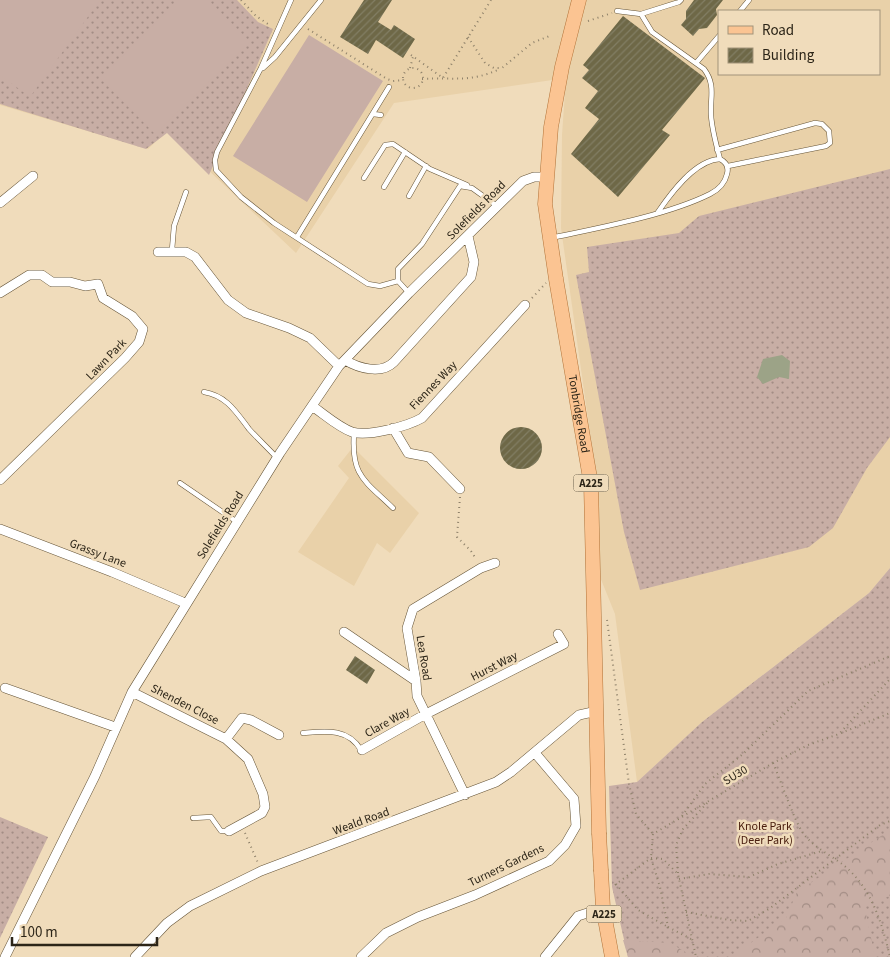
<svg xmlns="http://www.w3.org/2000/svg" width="890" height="957" viewBox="0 0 890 957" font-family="'Source Sans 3',sans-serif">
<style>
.built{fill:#e9d1a9;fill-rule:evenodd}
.grass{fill:url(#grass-dots)}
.forest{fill:url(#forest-crowns)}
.garden{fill:#c8aea5}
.water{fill:#9ca387}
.building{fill:url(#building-hatch)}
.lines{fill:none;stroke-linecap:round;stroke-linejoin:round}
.service-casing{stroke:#655437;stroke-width:5.5}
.minor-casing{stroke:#655437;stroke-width:10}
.primary-casing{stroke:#b17238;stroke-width:15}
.path{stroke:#8e816a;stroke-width:2;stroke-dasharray:1 4;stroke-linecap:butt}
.service{stroke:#fff;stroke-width:4.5}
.minor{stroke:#fff;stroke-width:9}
.primary{stroke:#fbc492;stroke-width:14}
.primary-bridge-casing{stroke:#b17238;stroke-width:15;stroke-linecap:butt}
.primary-bridge{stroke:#fbc492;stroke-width:14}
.labels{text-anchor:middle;stroke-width:5;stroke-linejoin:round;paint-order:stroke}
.shield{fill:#f0dcbb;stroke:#675c49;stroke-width:1}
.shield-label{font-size:11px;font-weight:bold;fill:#2c2518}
.street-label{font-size:12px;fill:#2c2518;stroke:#f0dcbb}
.park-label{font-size:12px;fill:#4b2010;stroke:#f0dcbb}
</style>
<defs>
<pattern id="grass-dots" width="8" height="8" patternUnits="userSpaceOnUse" patternTransform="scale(1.25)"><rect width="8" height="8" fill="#c8aea5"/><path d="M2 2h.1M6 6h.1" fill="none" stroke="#a38d85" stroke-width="1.8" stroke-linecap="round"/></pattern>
<pattern id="forest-crowns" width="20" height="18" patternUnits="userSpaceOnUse" patternTransform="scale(1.25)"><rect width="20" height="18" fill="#c8aea5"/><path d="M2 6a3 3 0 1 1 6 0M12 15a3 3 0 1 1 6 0" fill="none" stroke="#a38d85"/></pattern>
<pattern id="building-hatch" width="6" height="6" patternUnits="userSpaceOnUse" patternTransform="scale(1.25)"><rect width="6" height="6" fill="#6e6847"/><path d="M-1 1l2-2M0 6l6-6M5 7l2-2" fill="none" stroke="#827e64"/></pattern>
</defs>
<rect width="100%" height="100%" fill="#f0dcbb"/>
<path class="built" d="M0,0H890V568L869,593L702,722L637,782L615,614L600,577L597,482L561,228L562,135L566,78L394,103L296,253L167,131L148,149L0,105ZM719,11H879V74H719Z
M353,447L419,513L390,553L377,543L354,586L298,552L349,478L338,466Z"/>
<path class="grass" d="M0,0H237L258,22L273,29L209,175L167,133L146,149L0,104Z
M890,169V437L867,468L833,528L809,547L640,590L624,532L576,275L589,272L587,247L679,233L699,216Z
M890,568V957H628L612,887L609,786L637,782L702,722L869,593Z
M0,817L48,837L0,938Z"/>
<path class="forest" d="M890,830V896L864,904L875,957H731L786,918L797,892Z
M623,940L670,943L694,957H628Z"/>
<path class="garden" d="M0,0H100L30,97L0,75Z
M179,0H208L250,42L155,134L100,78Z
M309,35L383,81L307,202L233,156Z"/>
<path class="water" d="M782,355L790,361L789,379L779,377L763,384L757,377L763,359Z"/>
<path class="building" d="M364,0H392L378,22L391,30L394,25L415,39L403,58L376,40L368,54L340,37Z
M694,0H723L716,9L717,15L707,28L699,29L693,36L681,25L686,19V11Z
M623,16L705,78L662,130L670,135L618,197L571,154L599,119L585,108L598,91L582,78L589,70L583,65Z
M500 448a21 21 0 1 1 42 0a21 21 0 1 1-42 0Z
M355,656L375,670L367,684L346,670Z"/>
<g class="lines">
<defs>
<path id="service" d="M291,0L261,68L217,152L215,160L216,170L241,197L274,223L368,284L380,286L398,281
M617,11L641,14L679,2L681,0
M740,11L749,0
M641,14L652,32L704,69C716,85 710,97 711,115C712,130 716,144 720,159
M696,63L719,36
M263,68L275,57L321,0
M373,114L381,115
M717,150L815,123L822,124L829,131L830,143L826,146L728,166
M364,178L385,145L393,144L430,169L467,185
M384,187L405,152
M409,196L426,166
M297,237L389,87
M551,238C599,228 668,215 710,194C718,190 725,183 727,174C729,167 726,162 720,159C695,160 671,193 658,212
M172,250L174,226L186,192
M409,293L398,281V269L422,244L460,186L472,188L497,206
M204,392C227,396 236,412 249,429C258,439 268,448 277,458
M354,433C351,476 364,480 393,508
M180,483L237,522
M303,733C326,731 348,728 361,750
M193,818L211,817L221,831H229"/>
<path id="minor" d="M0,203L33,176
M158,252H186L195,257L228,300L246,313L289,328L310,338L339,366
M0,293L29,275H42L52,282H70L85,286L98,284L103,298L132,316L143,329L139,342L125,358L0,480
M345,360C358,368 381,375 394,362L471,277L474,262L468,236
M312,406C324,414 338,427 352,432C368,437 408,426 422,418L525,305
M393,428L408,453L429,457L460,489
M0,529L112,572L185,603
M344,632L416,681
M5,688L115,727
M132,692L226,739L248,759L263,794L265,807L262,813L229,831
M226,739L242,718L251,720L279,735
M362,750L424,715L564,644L558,634
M465,795L417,696L416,681L407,628L413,609L481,568L495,563
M5,957L95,776L132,692L280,453L339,366L409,293L523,181L534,177H546
M135,957L167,923L190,906L261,871L496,782L511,772L579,715L597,711
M361,957L386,933L418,917L475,895L549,861L565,845L576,826L574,799L535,753
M545,957L578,916L603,908"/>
<g id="primary">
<path id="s1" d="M579,0L562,67L551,127L545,204L556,279L591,484L599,833"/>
<path d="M601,871L603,908L612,957"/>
</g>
</defs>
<use href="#service" class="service-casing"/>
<use href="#minor" class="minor-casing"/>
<use href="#primary" class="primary-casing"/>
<path class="path" d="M241,0L256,16L271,26
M588,21L612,13
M308,29L387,79L393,81L403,80
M468,37L485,63L494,68H502L532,43L552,35
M411,55L443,78L491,0
M410,68L413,57
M403 78a10 10 0 1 1 20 0a10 10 0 1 1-20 0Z
M422,79C454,77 469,83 500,69
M532,298L546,283
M460,497L457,537L471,551L476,559
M607,620L629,784L636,814L653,834
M841,733L890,713
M773,763C781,781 793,818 803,833C813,847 829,854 842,864C871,886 882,923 890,957
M682,816L705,784L743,754L808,691L890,656
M245,833L258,863
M651,858L663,859L678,874L696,957
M678,873L676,845L683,829L708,802
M679,879L709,874L749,877L778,864L822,851
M616,884L638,910L668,927
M615,885L651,858
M686,912L729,920L748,921L769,909L880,825L890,821
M691,939L668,927L660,887L651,858L653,834L773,763L808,745L839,734L890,679"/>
<use href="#service" class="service"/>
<use href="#minor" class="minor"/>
<use href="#primary" class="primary"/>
<defs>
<path id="primary-bridge" d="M599,833L601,871"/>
</defs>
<use href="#primary-bridge" class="primary-bridge-casing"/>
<use href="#primary-bridge" class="primary-bridge"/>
</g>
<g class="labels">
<g class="shield">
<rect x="573.5" y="474.5" width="35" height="17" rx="4"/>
<rect x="586.5" y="905.5" width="35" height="17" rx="4"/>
</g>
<g class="shield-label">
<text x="591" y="487">A225</text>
<text x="604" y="918">A225</text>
</g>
<g class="street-label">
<text transform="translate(476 210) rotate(-45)" y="4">Solefields Road</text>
<text transform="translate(106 359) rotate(-46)" y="4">Lawn Park</text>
<text transform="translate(433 385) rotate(-46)" y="4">Fiennes Way</text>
<text dy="4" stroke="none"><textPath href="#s1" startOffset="420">Tonbridge Road</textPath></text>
<text transform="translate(220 525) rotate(-58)" y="4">Solefields Road</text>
<text transform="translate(98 553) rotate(21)" y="4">Grassy Lane</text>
<text transform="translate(424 658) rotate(81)" y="4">Lea Road</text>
<text transform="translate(494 666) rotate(-27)" y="4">Hurst Way</text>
<text transform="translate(185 704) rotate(27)" y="4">Shenden Close</text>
<text transform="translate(387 722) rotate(-29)" y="4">Clare Way</text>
<text transform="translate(735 775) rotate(-31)" y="4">SU30</text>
<text transform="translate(361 821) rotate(-20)" y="4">Weald Road</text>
<text transform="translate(506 865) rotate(-26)" y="4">Turners Gardens</text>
</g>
<g class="park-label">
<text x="765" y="830">Knole Park<tspan x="765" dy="14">(Deer Park)</tspan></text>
</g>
</g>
<rect x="718" y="10" width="162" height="65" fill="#f0dcbb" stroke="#a2937a"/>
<rect x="728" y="26" width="25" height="8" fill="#fbc492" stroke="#a2937a"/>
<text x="762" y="35" font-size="15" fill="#2c2518">Road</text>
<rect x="728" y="48" width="25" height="15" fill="url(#building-hatch)" stroke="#a2937a"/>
<text x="762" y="60" font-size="15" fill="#2c2518">Building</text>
<path d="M12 937v8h145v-8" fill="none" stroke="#2c2518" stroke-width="2.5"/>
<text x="20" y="937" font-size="15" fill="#2c2518" stroke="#f0dcbb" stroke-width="4" paint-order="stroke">100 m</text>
</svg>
